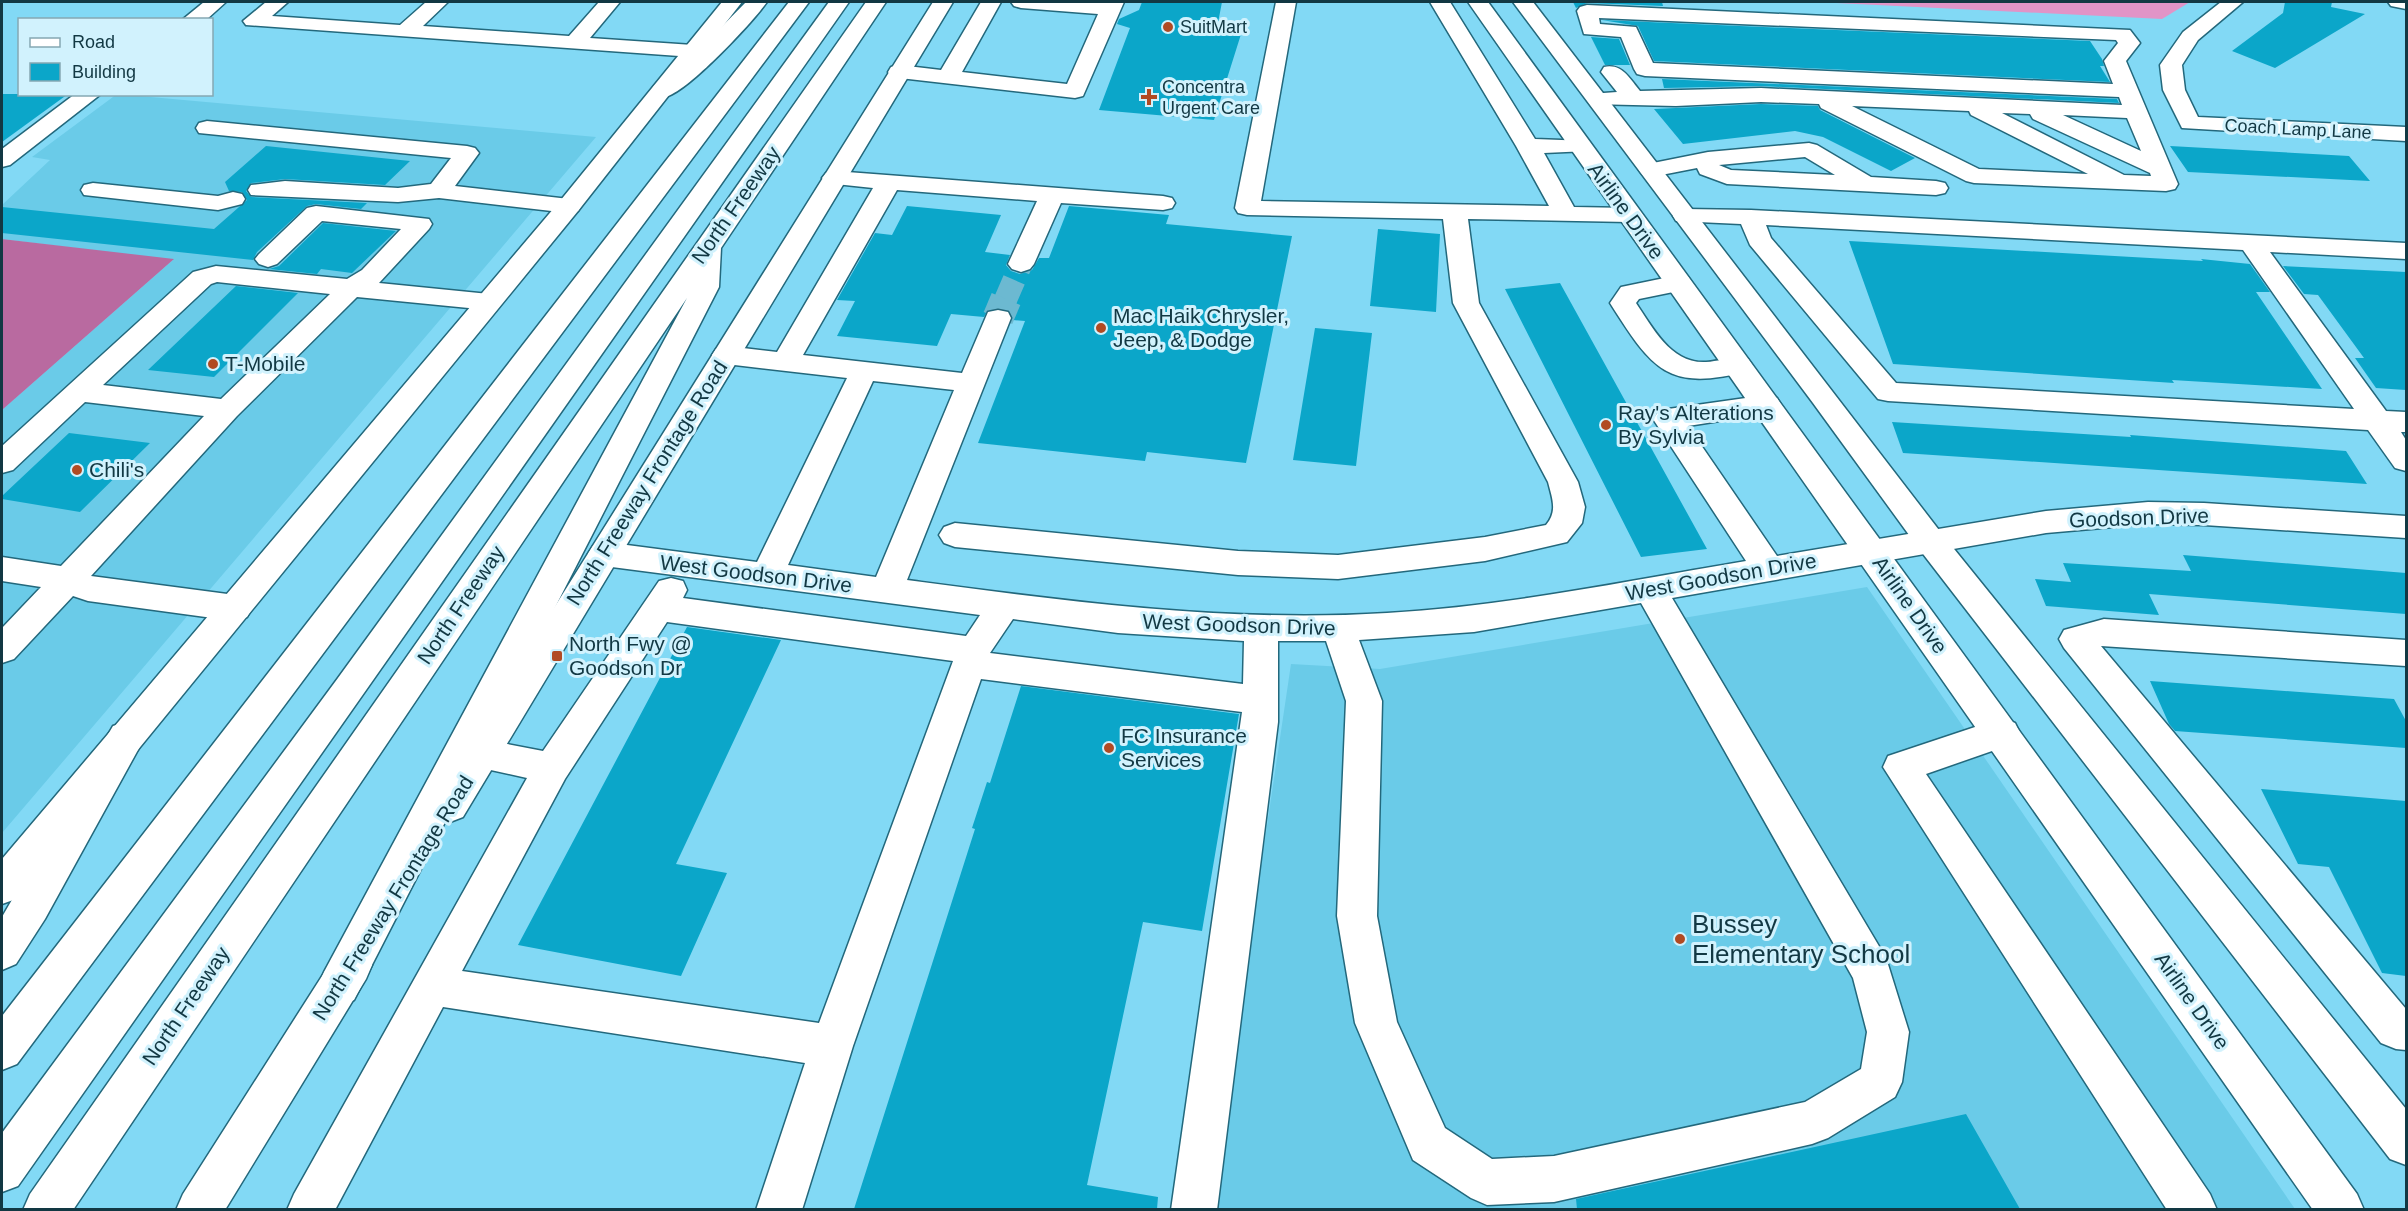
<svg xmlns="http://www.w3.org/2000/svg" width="2408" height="1211" viewBox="0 0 2408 1211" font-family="Arial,sans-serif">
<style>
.built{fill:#6acbe8}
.green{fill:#e194c7}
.forest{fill:#b96aa0}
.building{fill:#0ba6c9}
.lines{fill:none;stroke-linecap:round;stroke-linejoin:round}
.minor-tunnel-far1{stroke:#6cb9d1;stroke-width:23;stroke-dasharray:23 11;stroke-linecap:butt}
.minor-tunnel{stroke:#6cb9d1;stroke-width:31;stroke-dasharray:31 15;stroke-linecap:butt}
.minor-casing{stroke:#23687c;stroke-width:3}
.major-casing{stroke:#23687c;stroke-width:3}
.highway-casing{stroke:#23687c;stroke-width:3}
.minor{fill:#fff;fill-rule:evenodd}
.major{fill:#fff;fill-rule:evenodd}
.highway{fill:#fff;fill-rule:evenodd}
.poi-dot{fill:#b14a22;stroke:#d1f2fd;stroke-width:2}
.labels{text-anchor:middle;stroke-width:6;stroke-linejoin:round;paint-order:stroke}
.far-poi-label{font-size:18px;fill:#123843;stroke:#d1f2fd;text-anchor:start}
.far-street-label{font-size:18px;fill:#123843;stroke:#d1f2fd}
.street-label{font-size:21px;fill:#123843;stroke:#d1f2fd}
.poi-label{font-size:21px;fill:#123843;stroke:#d1f2fd;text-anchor:start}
.near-poi-label{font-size:26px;fill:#123843;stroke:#d1f2fd;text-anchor:start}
</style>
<rect width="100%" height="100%" fill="#82d9f5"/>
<path class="built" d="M117,94L596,137L2,833V410L173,260L2,239V205L50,160L32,157Z
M1867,587L2295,1209L1210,1210L1291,664L1380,669Z"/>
<path class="green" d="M1816,2H2190L2162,19Z"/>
<path class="forest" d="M2,239L174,259L2,410Z"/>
<path class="building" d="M1142,2H1222L1217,28L1242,31L1214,120L1099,110L1130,28L1117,24L1119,19L1139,10Z
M1573,2H1662L1663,6L1587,3L1576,8Z
M2285,2H2332L2331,7L2365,14L2275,68L2232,51L2283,13Z
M1602,20L2090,41L2102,59L2104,66H2100L2110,82L1654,61L1638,26Z
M1591,37L1619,39L1630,65H1605Z
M1662,79L2117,99L2119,103L1761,86L1664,88Z
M2,94H68L2,142Z
M1761,104L1818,106L1820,110L1915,158L1891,171L1823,137L1795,131L1683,144L1654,109Z
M266,146L410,161L385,185L285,179L251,183L246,191L251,197L367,203L361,209L316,204L307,206L257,252L253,260L2,233V207L214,229L247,200L242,192L229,191L225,182Z
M2170,146L2349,156L2370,181L2188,172Z
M907,206L1001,215L985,252L1010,255L1006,265L1011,271L1020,274L1032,270L1039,258H1049L1069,206L1169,215L1166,224L1292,236L1246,463L1147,452L1145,461L978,443L1025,321L1013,320L1008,310L998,308L988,310L984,317L951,314L937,346L837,336L855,301L837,300L875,233L892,235Z
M323,223L396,231L352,273L321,269L317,274L269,269L279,266Z
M1378,229L1440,234L1436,312L1370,306Z
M1849,241L2203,261L2201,259L2250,264L2270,292H2256L2322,389L2172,380L2174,383L1893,364Z
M2283,266L2406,272V390L2376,388L2355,358H2364L2318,295L2304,294Z
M1560,283L1707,549L1641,557L1505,289Z
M236,286L298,293L214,377L148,370Z
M1315,328L1372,333L1356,466L1293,460Z
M1892,422L2131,437L2130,435L2346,451L2367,484L1903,453Z
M69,433L150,443L80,512L2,499V496Z
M2183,555L2406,573V614L2149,594L2159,615L2046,606L2035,579L2071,582L2063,563L2191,571Z
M687,627L781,640L676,864L727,873L681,976L518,945Z
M2150,681L2394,699L2406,721V748L2175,731L2169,724Z
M1021,686L1239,714L1202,931L1143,922L1087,1185L1158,1197L1157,1209H854L975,829L972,828L987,782L990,783Z
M2261,789L2406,801V976L2382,973L2329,867L2298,864Z
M1966,1114L2020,1209H1577L1576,1199Z"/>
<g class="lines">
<path class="minor-tunnel-far1" d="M1005,301L1021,264"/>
<path class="minor-tunnel" d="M998,318L1006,299"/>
<defs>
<path id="minor" d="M204,2H226L206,20H182Z
M266,2H288L272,16L400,25L426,2H448L423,26L569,36L599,2H620L590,38L693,45L701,46L704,51L701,56L693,57L246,25L243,21Z
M981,2H1001L962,72L1067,84L1098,14L1021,8L1014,6L1011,2H1124L1083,96L1075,98L891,77L888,72L891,67L899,65L941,70Z
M1276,2H1296L1261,201L1549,206L1516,146L1430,2H1450L1535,139L1588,141L1592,146L1588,151L1544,153L1574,207L1629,208L1638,210L1641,215L1638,220L1629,222L1468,219L1479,303L1578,482L1585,507L1582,523L1567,542L1485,561L1338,579L1238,575L955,547L944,543L939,535L944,527L955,523L1238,551L1338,555L1485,537L1546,525C1558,511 1552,498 1548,482L1453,303L1443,219L1247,215L1238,213L1235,208Z
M2221,2H2243L2198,40L2182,65L2185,90L2198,117L2406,127V141L2182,128L2163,90L2160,65L2183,32Z
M2388,2H2406V9L2391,6Z
M1587,5L2130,30L2140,43L2126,61L2178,184L2175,189L2166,191L1974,183L1966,181L1821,108L1819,104L1761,102L1676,106L1590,104L1587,99L1590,94L1617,92L1601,72L1604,67C1622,63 1630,79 1640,91L1761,88L2122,105L2119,97L1645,76L1637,74L1634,69L1621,37L1584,34L1577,11L1580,7ZM1599,18L2116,40L2118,43L2104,61L2113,84L1653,63L1636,27L1600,24ZM1852,106L1969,111L1971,115L2088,174L1979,169ZM2002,113L2030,114L2033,119L2150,173L2151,176L2124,175ZM2063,115L2127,118L2141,151Z
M75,94H101L10,165L2,167V149Z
M207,121L467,146L475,148L479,153L455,186L569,199L578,201L581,206L578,211L569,213L439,198L398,202L251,195L248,190L251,185L285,181L398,188L431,184L451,158L199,133L196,128L199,123Z
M1809,143L1817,145L1871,177L1936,181L1945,183L1948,188L1945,193L1936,195L1727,184L1700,174L1697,168L1651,177L1643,175L1639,170L1643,165L1708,152ZM1805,157L1835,175L1731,170L1719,165Z
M834,171L1163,196L1172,198L1175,203L1172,208L1163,210L1061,203L1034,264L1030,269L1021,272L1012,269L1008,264L1037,201L897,190L803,355L962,373L988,312L998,310L1008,312L1011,318L907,580C1066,601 1225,623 1387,613C1508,606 1627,581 1746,561L1653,419L1658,412L1668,409L1767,395L1777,398L1781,405L1777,412L1688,426L1777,556L2046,511L2148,502L2204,503L2406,516V538L2204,525L2148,524L2046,533L1672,598L1886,958L1909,1032L1902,1082L1895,1097L1828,1138L1812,1144L1554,1202L1487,1205L1471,1198L1413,1160L1355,1023L1337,916L1346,701L1326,641H1278V722L1217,1210H1171L1242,712L981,679L853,1046L802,1210H756L805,1063L443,1007L335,1210H287L294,1194L527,778L468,765L463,754L468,743L481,739L543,751L659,581L671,578L683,581L687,590L683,598L966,636L980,615L604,566L593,562L588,554L593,546L604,542L757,562L847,378L726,364L716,361L712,355L716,349L726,346L777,352L873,188L826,183L822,178L826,173ZM873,381L954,390L876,577L788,565ZM1641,603L1853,978L1867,1032L1861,1069L1805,1102L1554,1156L1492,1159L1445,1128L1397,1022L1377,916L1382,701L1359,640L1474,632ZM1013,619L1118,633L1244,641L1243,684L990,653ZM667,622L953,661L819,1023L462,971L565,779Z
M93,183L218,196L233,192L242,194L245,199L242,204L218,210L84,195L81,190L84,185Z
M316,206L429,219L432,224L429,229L379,283L489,294L498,296L502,302L498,308L489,310L357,297L237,416L91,576L235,595L247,599L252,608L247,617L235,621L88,601L73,596L14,659L2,663V628L41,587L2,581V557L61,566L204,416L85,402L13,470L2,473V446L193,272L216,266L347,279L362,270L401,229L322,221L277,264L268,267L259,264L255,259L259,254L307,208ZM217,282L330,294L221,399L103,385L211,284Z
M1685,209L1751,210L2406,243V259L2270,252L2386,411L2406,412V432H2401L2406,440V471L2395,468L2368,430L1888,401L1878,399L1750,245L1741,224L1676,221L1673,216L1676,211ZM1766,225L2243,250L2354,409L1896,383L1771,238Z
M1679,275L1688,277L1692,283L1688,289L1639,299L1636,303C1653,328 1671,364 1706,362C1721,361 1733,355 1748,359L1752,365L1748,371C1666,393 1651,367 1610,303L1621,287Z
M2104,619L2406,640V666L2101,646L2406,1009V1050L2396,1049L2381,1043L2064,648L2059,639L2064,630Z
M2002,718L2015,723L2020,733L2015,743L1926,774L2210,1194L2217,1210H2167L1883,767L1888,756Z"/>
<path id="major" d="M722,2H742L578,211L16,899L2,904V859L560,201Z
M933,2H953L463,817L450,822L437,817L431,806L437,795Z
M1468,2H1488L2357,1194L2364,1210H2313Z
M1513,2H1533L1942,534L2406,1109V1165L2390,1159L1920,550L1813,403Z
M352,946L366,951L372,965L366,979L225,1210H176L183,1194L338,951Z"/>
<path id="highway" d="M746,2H767C752,23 691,88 668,96C663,98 659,97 654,96L651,91L654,86L689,60Z
M789,2H809L17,1064L2,1070V1016Z
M829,2H849L18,1186L2,1192V1133L338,678Z
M866,2H886L721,248L719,287L354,1000L339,1006L324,1000L318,986L324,972L687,298L73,1210H23L30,1194Z
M126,722L139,726L144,737L139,748L45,919L16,964L2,970V917L113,726Z"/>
</defs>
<use href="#minor" class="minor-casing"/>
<use href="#major" class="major-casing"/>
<use href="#highway" class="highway-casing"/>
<use href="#minor" class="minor"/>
<use href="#major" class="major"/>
<use href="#highway" class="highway"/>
</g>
<g class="poi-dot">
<circle cx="1168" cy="27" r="6"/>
<path d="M1146 88h6v6h6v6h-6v6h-6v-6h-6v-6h6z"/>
<circle cx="1101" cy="328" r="6"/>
<circle cx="213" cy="364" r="6"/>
<circle cx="1606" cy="425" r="6"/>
<circle cx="77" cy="470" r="6"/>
<rect x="551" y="650" width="12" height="12" rx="3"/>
<circle cx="1109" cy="748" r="6"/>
<circle cx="1680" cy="939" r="6"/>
</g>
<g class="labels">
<g class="far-poi-label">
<text x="1180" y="33">SuitMart</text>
<text x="1162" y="93">Concentra<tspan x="1162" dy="21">Urgent Care</tspan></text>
</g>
<g class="far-street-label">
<text transform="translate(2298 129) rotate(3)" y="6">Coach Lamp Lane</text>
</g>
<g class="street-label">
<text transform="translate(736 205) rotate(-55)" y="7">North Freeway</text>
<text transform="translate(1626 211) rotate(54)" y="7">Airline Drive</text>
<text transform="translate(647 483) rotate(-58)" y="7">North Freeway Frontage Road</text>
<text transform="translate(2139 518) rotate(-2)" y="7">Goodson Drive</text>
<text transform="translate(756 574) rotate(7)" y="7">West Goodson Drive</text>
<text transform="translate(1721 577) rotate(-10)" y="7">West Goodson Drive</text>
<text transform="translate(461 605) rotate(-56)" y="7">North Freeway</text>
<text transform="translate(1910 605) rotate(55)" y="7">Airline Drive</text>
<text transform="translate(1239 625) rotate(2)" y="7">West Goodson Drive</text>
<text transform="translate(393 898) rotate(-58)" y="7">North Freeway Frontage Road</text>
<text transform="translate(2192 1001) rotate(55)" y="7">Airline Drive</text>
<text transform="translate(186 1006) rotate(-56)" y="7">North Freeway</text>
</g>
<g class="poi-label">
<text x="1113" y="323">Mac Haik Chrysler,<tspan x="1113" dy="24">Jeep, &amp; Dodge</tspan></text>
<text x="225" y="371">T-Mobile</text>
<text x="1618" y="420">Ray's Alterations<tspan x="1618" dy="24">By Sylvia</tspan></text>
<text x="89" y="477">Chili's</text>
<text x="569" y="651">North Fwy @<tspan x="569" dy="24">Goodson Dr</tspan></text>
<text x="1121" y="743">FC Insurance<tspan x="1121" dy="24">Services</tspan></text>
</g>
<g class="near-poi-label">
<text x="1692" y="933">Bussey<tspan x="1692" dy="30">Elementary School</tspan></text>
</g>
</g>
<rect width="2408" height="1211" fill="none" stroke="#123843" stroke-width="6"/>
<rect x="18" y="18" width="195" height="78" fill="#d1f2fd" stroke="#85a8b3" stroke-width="1.5"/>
<rect x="30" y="38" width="30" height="9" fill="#ffffff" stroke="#85a8b3" stroke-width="1.5"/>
<text x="72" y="48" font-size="18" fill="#123843">Road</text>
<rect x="30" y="63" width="30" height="18" fill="#0ba6c9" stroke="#85a8b3" stroke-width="1.5"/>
<text x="72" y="78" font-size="18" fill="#123843">Building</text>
</svg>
